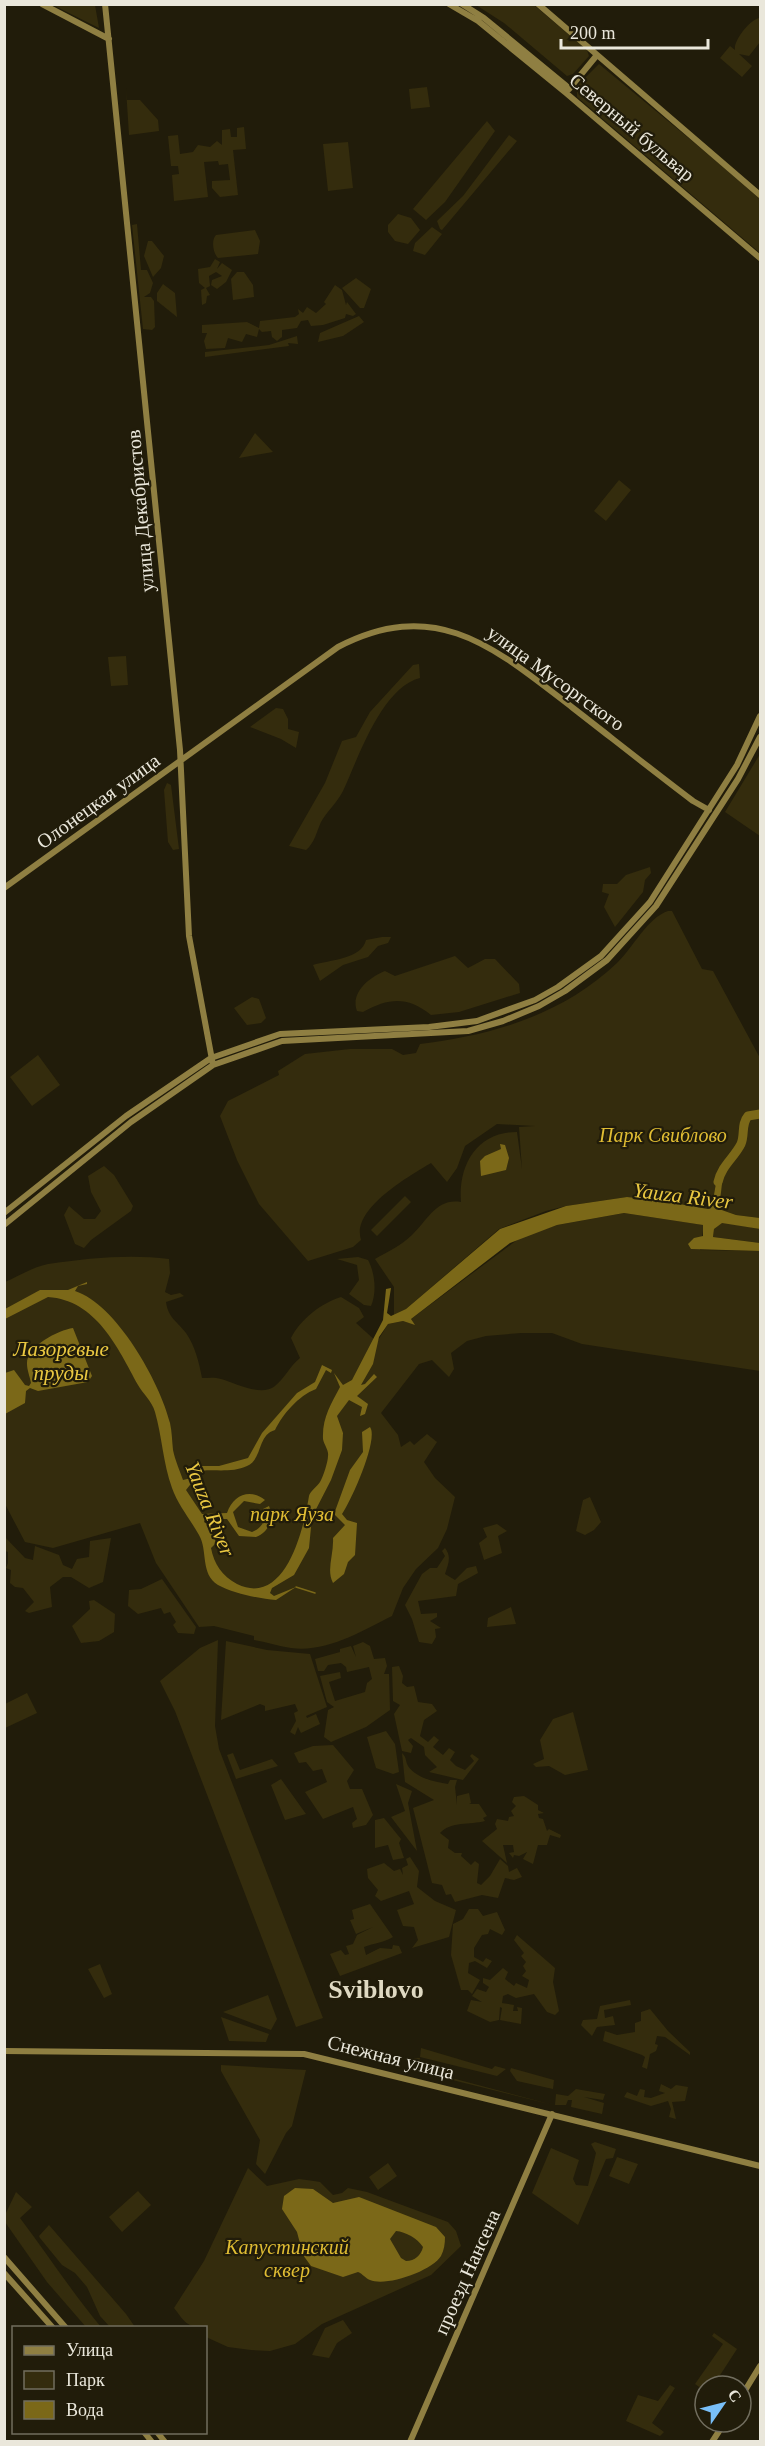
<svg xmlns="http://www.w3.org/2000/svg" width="765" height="2446" viewBox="0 0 765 2446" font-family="'Times New Roman',serif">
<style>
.green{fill:#342c0d}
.water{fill:#7b6818;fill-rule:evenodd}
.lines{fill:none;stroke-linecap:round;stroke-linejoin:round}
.stream{stroke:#7b6818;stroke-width:1.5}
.river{stroke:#7b6818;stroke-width:9}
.secondary{stroke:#8f7f42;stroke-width:6}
.labels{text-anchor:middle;stroke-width:4.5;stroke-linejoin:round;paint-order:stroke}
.street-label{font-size:20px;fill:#eae7db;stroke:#211c0a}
.park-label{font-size:20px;font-style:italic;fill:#e0bd33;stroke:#211c0a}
.water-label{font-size:21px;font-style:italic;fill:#eac841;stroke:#211c0a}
.district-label{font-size:26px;font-weight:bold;fill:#dfd9c2;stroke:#211c0a}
</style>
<rect width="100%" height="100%" fill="#211c0a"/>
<path class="green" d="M53,5H95L99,28Z
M476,5H534L587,50L589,56L573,74L567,76L504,23Z
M760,18V42L749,56L739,54L752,66L742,77L720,58L730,46L735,50C733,41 751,18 760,18Z
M599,64L760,197V253L577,97V86Z
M427,87L430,107L411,109L409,89Z
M126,88L127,100H140L158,120L159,131L129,135Z
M487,121L495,131L445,202L426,220L413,209Z
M244,127L246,149L233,150L238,195L220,197L212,188V181L230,180L228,164L219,165L218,161L204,162L208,197L174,201L172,175L179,174L178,166H171L168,136L178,135L180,154L193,152L198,145L210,147L217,141L222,145V130L230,129L231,137H237V128Z
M509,135L517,141L442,230L440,229L437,221L463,196Z
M348,142L353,188L328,191L323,144Z
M398,214L411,218L420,230L408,244L395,241L388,232V225Z
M137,224L141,270H147L153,283L150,293L144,297H151L154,301L155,327L152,330L143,329L132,225Z
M432,227L442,234L425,255L413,251L415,243Z
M255,230L260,241L258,254L218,258C213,253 211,240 216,235Z
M148,241H152L164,256L161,268L153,277L144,256Z
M215,259L220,262L217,269L222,263L232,270L226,282L217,289L211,285L212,280L222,276L216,272L209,276L210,286L206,288L210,295L207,296L206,303L202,305L201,290L205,288L199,283L198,269L210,267Z
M237,272H244L253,285L254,297L233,300L231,279Z
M356,278L371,289L364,308H360L342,288Z
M163,284L175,293L177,317L157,301V293Z
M335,285L342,290L346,305L347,302L356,314L353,316L346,314L345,318L323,325L311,326L308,320L301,321L297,328L282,330V337L277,341L272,337L271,331L262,332L259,329L257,337L246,334L242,342L228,338L225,348L206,349L204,341L207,333H202V325L247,322L259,328L260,321L295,317L299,314L298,309L303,313L307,307L316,313L326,304L324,302Z
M359,316L364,322L343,336L318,342L320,333Z
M297,336L298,344L288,343L289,346L205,357V352L269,345Z
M255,433L273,452L239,458Z
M619,480L631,490L606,521L594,511Z
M126,656L128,685L111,686L108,657Z
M419,664L420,678C381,688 358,759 343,791C337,803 327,811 321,822C317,831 314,844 306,850L289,846L325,783L342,741L356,737L370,712L413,665Z
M276,708L283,709L288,719V729L299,732L296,748L281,739L250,727Z
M760,754V836L725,812Z
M167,783L171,785L179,849L173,850L168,842L164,790Z
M650,867L651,873L645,880L643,892L615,927L604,907L609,894L602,892L603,884H617L626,875Z
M668,911H672L702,969L713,971L760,1058V1218L736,1215L719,1209L723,1170L716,1183L712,1206L708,1209L627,1197L566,1206L546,1211L499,1229L406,1309L394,1315V1287L375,1259C387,1252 402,1245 412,1235C428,1220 436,1198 461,1202C458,1165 477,1132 517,1132L522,1169L519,1127L535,1126L497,1124L465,1146L457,1168L447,1182L431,1163C408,1177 351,1209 361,1240L353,1247L308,1261L259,1204L237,1160L220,1116L228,1101L279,1075L278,1071L305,1054L350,1049H392L403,1055L416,1053L420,1044C493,1035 562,1015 617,963C633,948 647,918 668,911Z
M382,937H391L388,943L378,946L368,957L343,965L320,981L313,965C329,960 362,959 366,940Z
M455,956L468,968L485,959H495L519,984L520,993L459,1012L431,1015C407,996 389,998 363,1012L357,1011C350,992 370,977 385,971L395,976Z
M252,997L259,999L266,1018L261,1023L247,1025L234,1008Z
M38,1055L60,1085L32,1106L10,1077Z
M104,1166L114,1175L133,1206L131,1211L91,1240L84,1248L75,1244L64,1215L69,1206L84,1219H95L101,1211L91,1192L88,1176Z
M405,1196L411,1202L377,1236L371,1230Z
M624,1213L704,1225L700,1250L760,1251V1371L582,1344L552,1333H521L486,1336L467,1341L451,1353L454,1369L449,1377L432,1360L419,1364L381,1413L398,1435L401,1447L410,1441L414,1445L427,1434L437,1442L424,1462L435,1478L455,1497L447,1529L438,1548L416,1569L403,1588L392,1616C362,1631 326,1653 291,1648C278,1646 266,1642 254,1640V1636L214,1626L199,1627L156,1563L140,1523L53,1548L25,1542L5,1504V1282C19,1276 33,1267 48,1264C89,1258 130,1254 169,1259L170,1273L165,1292L171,1295L180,1293L184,1296L166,1302C168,1318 178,1322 186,1333C195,1346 199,1362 202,1378C208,1378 215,1377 221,1379C235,1383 261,1397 275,1386C285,1378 289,1367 300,1358L291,1338C300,1320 321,1303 341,1297L359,1308L364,1317L356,1323L377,1342L388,1324L403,1321L413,1324L411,1319L521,1237L557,1225Z
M722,1222L760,1229V1243L713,1237L714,1229Z
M358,1257L368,1260C375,1273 377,1292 371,1306L364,1305L349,1294L359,1280L357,1265L337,1259Z
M590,1497L601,1522L594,1530L585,1535L576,1531L583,1500Z
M497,1524L507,1531L498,1536L502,1553L484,1560L479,1543L487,1537L483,1528Z
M4,1536L25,1558L33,1560L35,1546L59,1555L63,1565L72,1569L77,1559L89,1557L90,1541L111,1538L103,1582L89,1588L71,1577H63L50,1587L52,1607L29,1613L25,1611L34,1602L23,1588L15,1587L10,1583L11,1570L6,1568L8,1563V1552L5,1551Z
M445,1548C452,1557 448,1564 445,1574L455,1580L467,1568L476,1566L478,1573L458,1584L456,1596L418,1601L421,1614L437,1613V1617L430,1621L441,1628L435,1629L436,1637L432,1644L419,1642L412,1619L405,1605L422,1574L430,1568H437L445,1556L442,1551Z
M162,1579L196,1627L194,1634L178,1633L173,1625L176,1622L170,1612L164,1614L161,1608L138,1614L128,1606L129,1590L141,1589Z
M94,1600L115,1614L114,1632L99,1641L81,1643L72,1626L90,1609L89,1601Z
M511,1607L516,1624L487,1627L488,1618Z
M218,1640L215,1726L219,1749L323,2018L296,2027L175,1711L160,1681L200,1648Z
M226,1641L267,1650L310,1654L327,1707L306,1716L307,1718L316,1714L320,1724L301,1733L298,1727L295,1735L290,1732L296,1721L294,1713L298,1711L295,1704L265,1711V1706L260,1704L221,1720Z
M363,1642L370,1646L374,1659L385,1658L387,1666L384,1674H389L390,1710L366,1727L331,1742L324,1737L328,1710L334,1707L327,1702L320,1676L340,1672L341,1678L329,1682L335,1701L365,1692L367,1683L372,1679L369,1667L347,1672L346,1667L341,1663L328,1665L324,1671H318L315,1659L340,1652V1649L351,1646L356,1657L353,1646Z
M399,1666L403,1676L402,1683L407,1687L414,1686L418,1702L432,1704L437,1711L424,1720L420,1736L428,1742L434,1736L439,1740L433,1747L443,1755L449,1748L455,1752L450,1760L456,1766L465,1770L474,1761L470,1756L472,1754L479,1759L463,1780L429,1772L437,1767L425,1755L424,1747L411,1738L408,1740L413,1746L411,1753L402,1751L394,1714L400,1705L393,1701L392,1667Z
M27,1693L37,1713L5,1728V1704Z
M573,1712L588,1770L565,1775L549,1766L536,1767L533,1764L544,1759L540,1740L553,1719Z
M386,1731L395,1744L399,1772L393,1774L376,1768L367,1737Z
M333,1745L354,1770L347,1781L350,1789H362L373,1815L366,1825L353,1828L352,1823L357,1819L353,1807L323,1819L305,1792L327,1782L322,1769L313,1771L306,1762L299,1763L294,1753L313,1746Z
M233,1753L240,1770L272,1759L278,1766L236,1779L227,1755Z
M402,1753C407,1758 405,1760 408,1766C416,1778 435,1782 448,1784L450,1780H457L455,1787L457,1805V1796L469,1793L471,1803L469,1804H479L487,1816L483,1818L485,1821C470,1825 451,1821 440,1833L449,1840L448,1848L455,1853H462L461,1856L471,1865L475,1861L479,1864L477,1883L481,1885L490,1876L500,1859L508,1866L509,1872L517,1868L522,1877L514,1880L505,1878L498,1898L482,1895L455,1902L451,1894L446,1895L442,1885L432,1883L413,1808L434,1800L405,1782Z
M281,1779L306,1814L285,1820L271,1785Z
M396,1784L412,1791L408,1803L417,1851L391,1817L405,1811Z
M524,1796L538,1805V1810L544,1813L538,1814L539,1818L543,1819L547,1831L549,1829L561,1835L560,1838L550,1835L547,1845H538L533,1864L523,1859L527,1852L519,1856L514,1855L513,1858L509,1853L514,1852L513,1845H503L507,1863L482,1841L497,1829L495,1824L497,1819L508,1821L509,1817L514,1816L511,1811L516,1806L512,1802L514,1797Z
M384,1818L401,1839L399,1843L404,1858L393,1860L388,1845L375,1848V1820Z
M410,1857L419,1871L417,1887L435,1901L456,1910L449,1937L412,1948L418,1940L414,1927L403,1926L397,1910L414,1904L409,1891L381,1901L375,1896L378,1890L368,1878L367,1869L384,1863L394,1871L400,1869L403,1875L402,1868L408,1865L406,1859Z
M370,1904L393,1937C383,1943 374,1943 364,1947L366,1955L380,1948L392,1949L393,1945L399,1946L402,1953L340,1976L330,1954L341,1950L345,1955L349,1954L346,1946L353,1944L357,1935L373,1927L356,1934L350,1920L354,1919L352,1910Z
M469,1909H478L483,1916L497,1912L505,1930L502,1935L490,1929L488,1934L482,1935L474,1948V1957L483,1962L486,1958L492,1961L487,1968L475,1961L469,1963L468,1973L480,1980L472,1994L468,1990H461L451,1955L453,1924L463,1919Z
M517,1935L555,1968L553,1982L559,2011L555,2015L547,2012L534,1994L516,1998L508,1994L503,1996L502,2003L514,2005L513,2011H518L517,2007L522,2008L521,2024L500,2020L502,2008L500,2007L499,2020L490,2022L467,2011L471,2000L482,2002L472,1996L477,1989L486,1992L489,1987L483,1983V1978L490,1980L503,1968L508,1972L505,1979L514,1986L516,1983L527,1988L529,1980L522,1976L526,1971L523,1966L526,1962L521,1956L524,1953L514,1940Z
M100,1964L112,1994L104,1998L88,1969Z
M268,1995L277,2019L271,2030L223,2012Z
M630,2000L631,2005L604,2010L605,2018L613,2016L615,2025L597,2027L592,2036L581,2025L583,2020L597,2019L600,2006Z
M650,2009L668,2031L690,2052V2055L665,2037L657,2036L655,2044L658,2045L656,2051L650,2054L647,2069L642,2067L645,2057L642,2055L603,2041L605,2031L617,2035L635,2032V2023L641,2021V2012Z
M221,2017L269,2034L266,2042L229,2041Z
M421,2048L492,2069L495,2066L506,2069L497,2076L420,2057Z
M414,2058H420L418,2069L553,2105L412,2070Z
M221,2065L306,2070L292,2126L286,2133L265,2174L256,2164L260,2140L221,2071Z
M511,2068L554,2080L553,2089L517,2081L510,2071Z
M661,2084L671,2089L676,2085L688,2087L685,2101L672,2102L676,2119L669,2117L671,2109L668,2101L651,2106L624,2097L627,2092L637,2096L640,2089L645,2090L644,2097L651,2098L665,2093L659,2091Z
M576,2089L605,2094L603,2100L584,2097L604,2103L602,2114L571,2107L572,2100H568L566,2105H555L556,2094L568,2096Z
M595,2142L616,2149L613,2158L606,2159L578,2225L532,2193L551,2148L579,2160L573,2179L576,2185L588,2186L596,2153L591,2144Z
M617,2157L638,2164L629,2184L609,2176Z
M388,2163L397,2176L378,2190L369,2177Z
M248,2168L267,2186L299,2179L314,2181L320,2182L333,2195L342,2193L348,2188L367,2192L448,2222L456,2231L461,2246L431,2275L322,2324L295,2344L270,2351L251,2350L228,2347L206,2337V2328C186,2327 185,2322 174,2308L204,2261Z
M138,2191L151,2205L122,2232L109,2217Z
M16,2192L32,2207L20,2218C47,2254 72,2292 101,2327H86L47,2282L5,2222V2215Z
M49,2225L126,2314L135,2327H110L100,2316L87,2287L75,2273L62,2265L40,2238L39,2236Z
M343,2320L352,2333L337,2343L329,2358L312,2355L325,2328Z
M714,2333L737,2349L713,2386H705V2391L695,2384L723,2344L712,2336Z
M670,2385L675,2388L652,2423L664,2432L660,2436L626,2421L638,2395L658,2401Z"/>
<path class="water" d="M500,1144L505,1145L509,1158L506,1170L481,1176L480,1161L485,1156L501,1149Z
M724,1167L719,1209L736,1215L760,1218V1229L722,1223L714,1229L713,1237L760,1243V1251L691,1249L688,1244L694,1238L703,1236V1225L624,1213L557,1225L510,1243L411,1319L415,1325L403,1321L388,1324L379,1337L373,1364L361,1385L365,1384L374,1374L377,1377L357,1396L368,1404L365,1414L360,1416L362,1407L349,1400L337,1416L343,1433L342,1450L331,1480L312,1517L309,1548L294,1575L272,1588L270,1593L274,1596L296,1587L276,1600C258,1598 234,1594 218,1585C200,1574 208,1550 199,1535C190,1519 178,1505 172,1488C163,1463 162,1436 155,1412C152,1401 143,1394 138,1385C118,1348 96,1300 48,1297L5,1319V1309L40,1290H68L87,1282V1284L78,1286L75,1291C116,1304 160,1382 170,1423C172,1432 172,1441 173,1450C175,1460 180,1471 183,1480L191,1478L197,1466H219L248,1458L262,1433L297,1393L315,1382L322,1365L332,1370L331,1373L326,1370L316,1389C298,1396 283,1414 275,1430C257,1435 263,1459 247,1466C233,1473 215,1469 201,1471L186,1490L202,1514L227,1513C233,1495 250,1488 265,1500L260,1504L244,1501L233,1512L238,1527L252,1532C262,1528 267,1520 263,1509L269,1506C274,1519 269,1532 256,1537L239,1536L227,1519H205L204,1522L211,1527L216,1543L211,1548C214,1564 222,1576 237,1584C286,1608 304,1527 309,1496C310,1491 317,1487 320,1482C323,1477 328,1462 328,1456C329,1450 324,1445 323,1439C322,1418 331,1404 340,1387L334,1373L343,1385L352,1380L383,1320L386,1289L391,1288L387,1313L391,1316L406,1309L500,1229L566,1206L627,1197L674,1202L677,1199L679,1204L708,1209L712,1206L716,1183Z
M73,1328L92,1376L88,1382L38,1391L30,1388L26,1391L25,1403L5,1414V1373L14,1370L25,1385L29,1386L31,1383C30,1377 27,1370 27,1364C26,1347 58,1330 73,1328Z
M370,1427C379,1439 351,1501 342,1514L347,1520L357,1523L355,1555L348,1562L344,1574L333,1583C326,1570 334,1554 333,1538L345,1525L334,1514L350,1470L363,1452L362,1432Z
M295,2188L313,2189L333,2203L359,2197L436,2227L445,2237C445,2244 444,2250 441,2256C432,2271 386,2287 370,2280C365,2278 363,2274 358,2272L343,2277L311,2266L303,2255L297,2232L282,2209L284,2196ZM396,2231C406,2232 417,2238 423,2247C421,2255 415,2261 406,2261L401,2258L390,2239Z"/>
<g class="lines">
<path class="stream" d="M296,1587L315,1593"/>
<path class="river" d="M718,1182C722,1165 734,1158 741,1144C745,1135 741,1124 748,1116L760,1114"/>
<path class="secondary" d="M42,4L109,39
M105,4L180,750L189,936L213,1065
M449,4L478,21L566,93L760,258
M462,4L484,18L569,88
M538,4L760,195
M569,89L597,55
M4,888L338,647C438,595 497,650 573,708C613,739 652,770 693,801L709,810
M4,1213L126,1116L211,1058L280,1034L429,1027L477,1021L535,1000L558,987L601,956L650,902L737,765L760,716
M4,1225L131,1122L213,1065L282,1041L468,1031L503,1021L539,1006L565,991L607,960L656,906L738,779L760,737
M4,2051L304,2054L760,2166
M4,2257L66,2328
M4,2273L53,2328
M741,2397L760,2366
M144,2432L152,2442
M157,2432L165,2442
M410,2442L552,2114
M712,2442L725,2422"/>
</g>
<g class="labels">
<g class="street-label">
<text transform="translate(632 127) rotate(40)" y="7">Северный бульвар</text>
<text transform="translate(140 511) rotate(-95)" y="7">улица Декабристов</text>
<text transform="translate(556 678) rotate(36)" y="7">улица Мусоргского</text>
<text transform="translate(98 801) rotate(-36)" y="7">Олонецкая улица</text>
<text transform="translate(391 2057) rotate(14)" y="7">Снежная улица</text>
<text transform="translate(467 2272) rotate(-66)" y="7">проезд Нансена</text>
</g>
<g class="park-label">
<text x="663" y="1142">Парк Свиблово</text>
<text x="292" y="1521">парк Яуза</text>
<text x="287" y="2254">Капустинский<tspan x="287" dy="23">сквер</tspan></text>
</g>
<g class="water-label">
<text transform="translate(683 1196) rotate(7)" y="7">Yauza River</text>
<text x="61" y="1356">Лазоревые<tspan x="61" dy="24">пруды</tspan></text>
<text transform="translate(210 1509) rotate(68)" y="7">Yauza River</text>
</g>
<g class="district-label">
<text x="376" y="1998">Sviblovo</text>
</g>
</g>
<rect width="765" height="2446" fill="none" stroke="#eae7db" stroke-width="12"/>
<rect x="12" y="2326" width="195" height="108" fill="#211c0a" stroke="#716d5e" stroke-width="1.5"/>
<rect x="24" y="2346" width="30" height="9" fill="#8f7f42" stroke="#716d5e" stroke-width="1.5"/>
<text x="66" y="2356" font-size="18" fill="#eae7db">Улица</text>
<rect x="24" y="2371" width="30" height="18" fill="#342c0d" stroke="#716d5e" stroke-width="1.5"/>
<text x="66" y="2386" font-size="18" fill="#eae7db">Парк</text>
<rect x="24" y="2401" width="30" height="18" fill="#7b6818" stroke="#716d5e" stroke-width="1.5"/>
<text x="66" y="2416" font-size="18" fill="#eae7db">Вода</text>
<g transform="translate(723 2404) rotate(55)"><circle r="28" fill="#211c0a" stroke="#716d5e" stroke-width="1.5"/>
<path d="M0-4.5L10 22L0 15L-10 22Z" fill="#79bff8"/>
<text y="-9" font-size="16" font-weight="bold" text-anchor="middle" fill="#eae7db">С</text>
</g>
<path d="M561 39v9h147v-9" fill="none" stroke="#eae7db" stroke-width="3"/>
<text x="570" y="39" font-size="18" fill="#eae7db" stroke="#211c0a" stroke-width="4.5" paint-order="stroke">200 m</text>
</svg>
